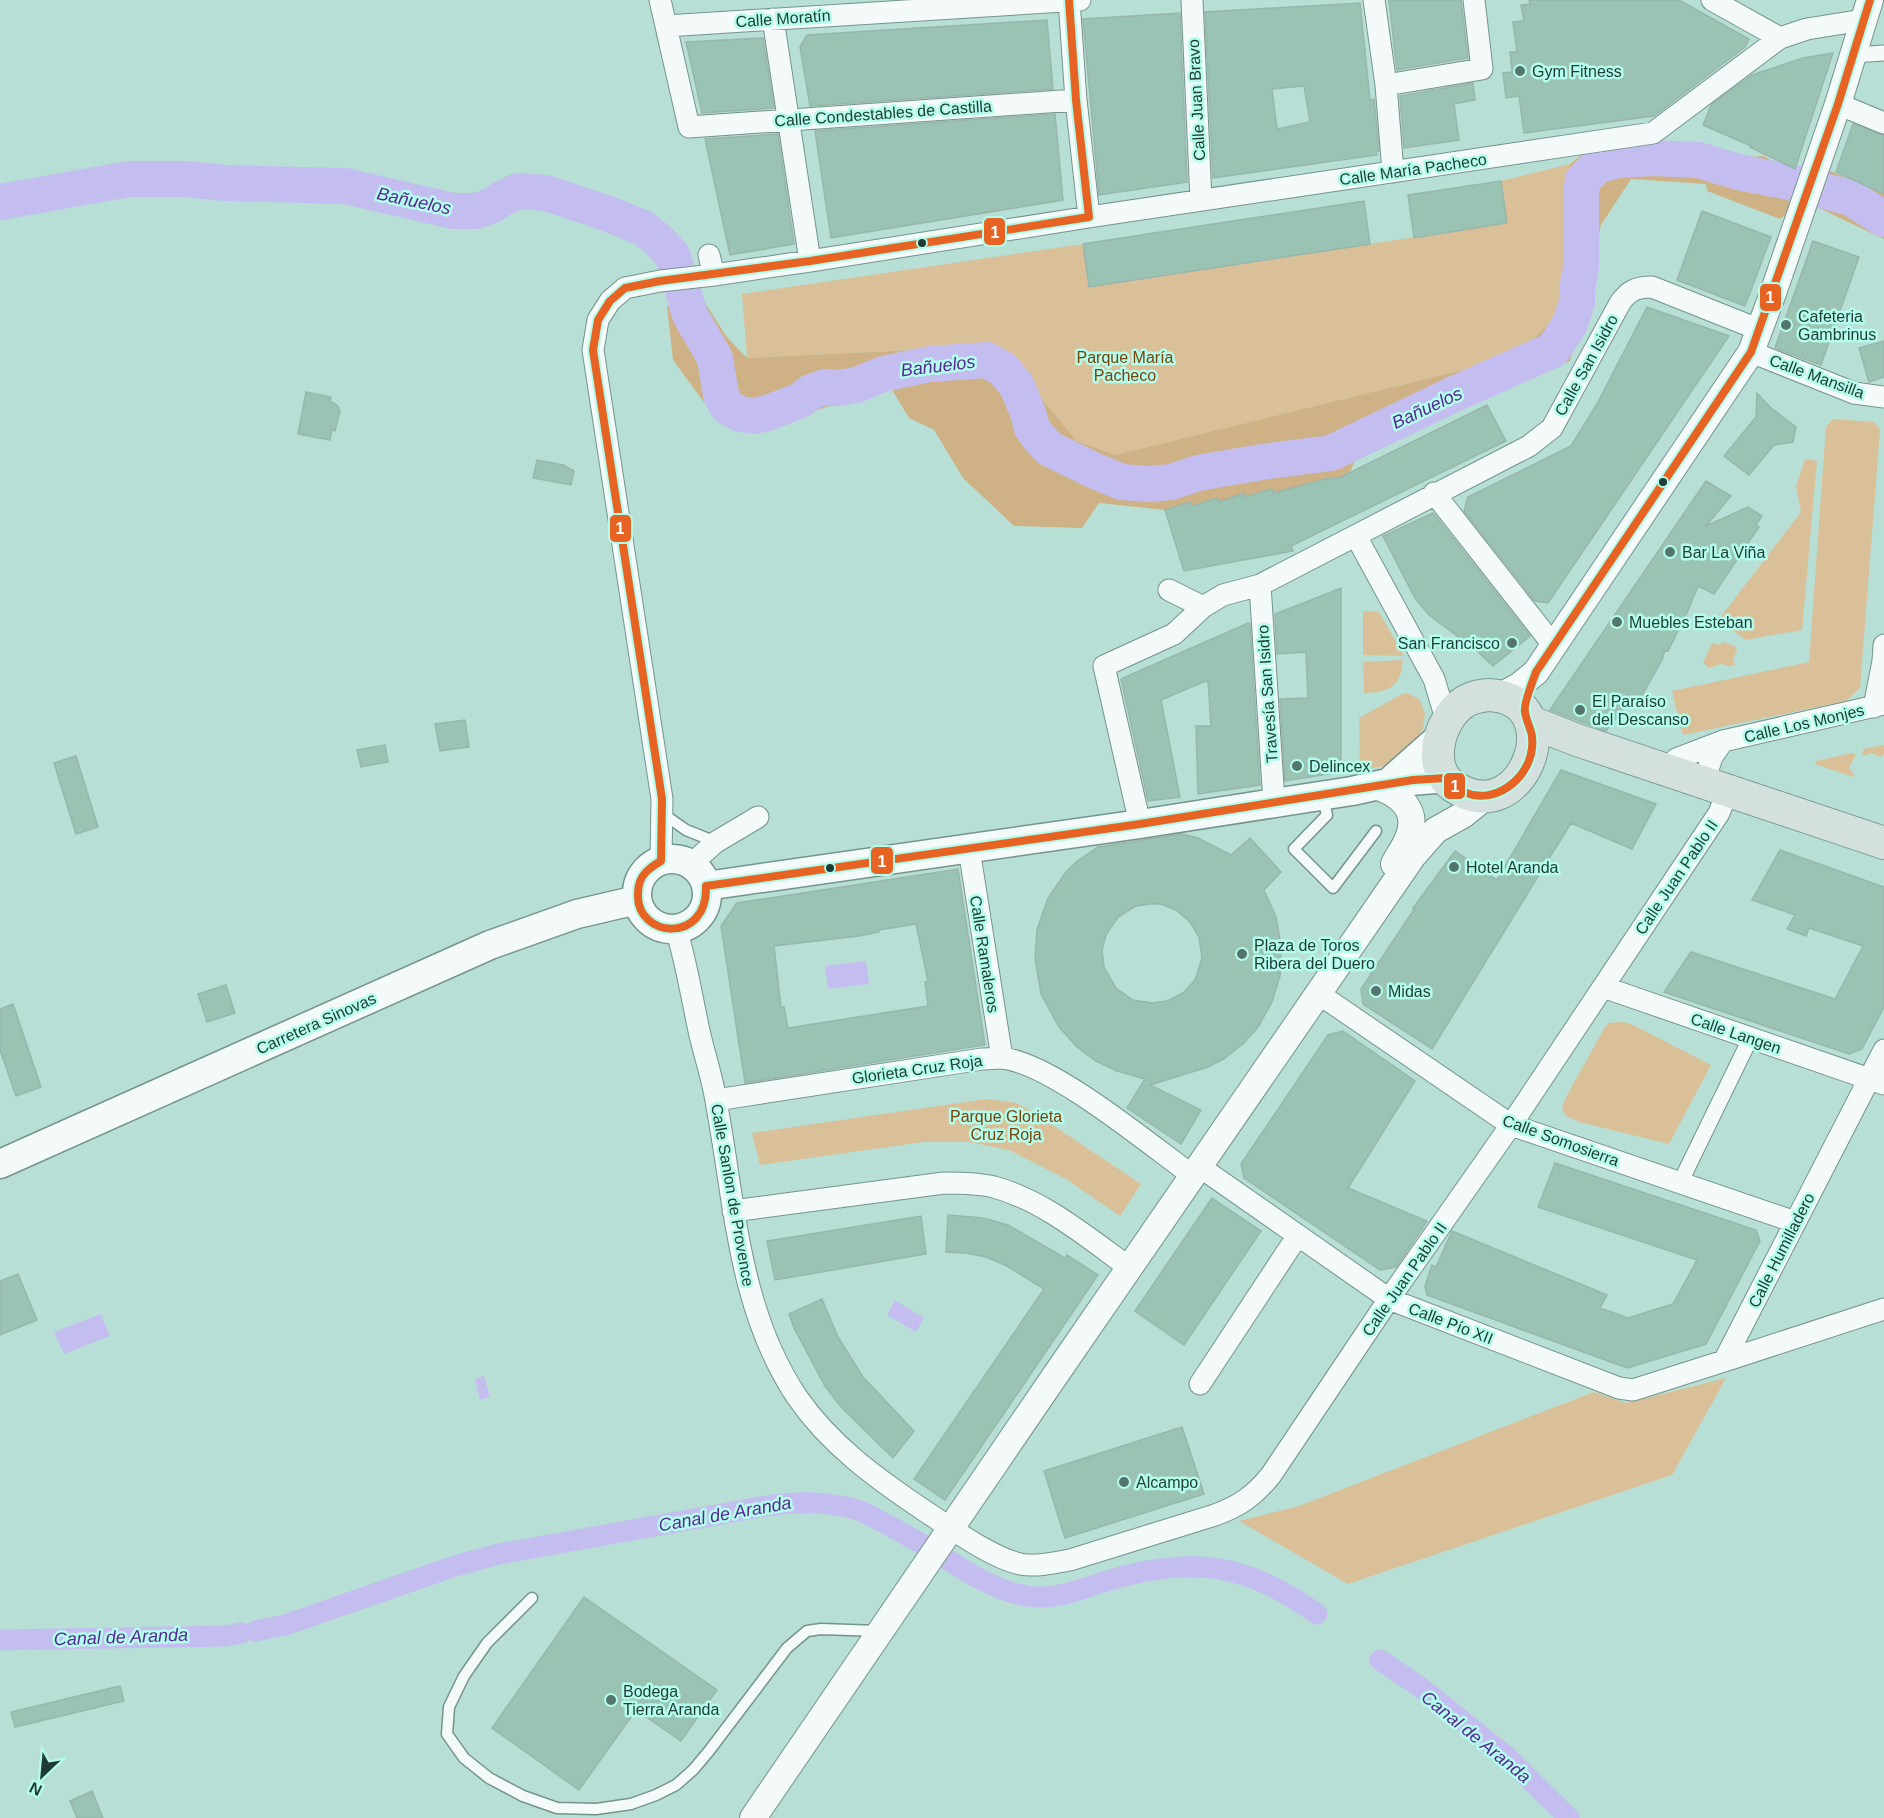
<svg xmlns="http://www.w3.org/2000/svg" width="1884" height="1818" viewBox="0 0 1884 1818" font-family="Helvetica,sans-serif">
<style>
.green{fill:#dac098}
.forest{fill:#ceb285}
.water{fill:#c4bef0}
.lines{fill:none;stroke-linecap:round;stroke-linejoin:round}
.canal{stroke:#c4bef0;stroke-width:21}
.river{stroke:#c4bef0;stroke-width:36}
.building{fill:#9ac3b4;stroke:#99b6ac;stroke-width:1.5;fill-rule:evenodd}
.service-casing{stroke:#74948d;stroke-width:13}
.pedestrian-casing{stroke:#74948d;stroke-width:17}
.minor-casing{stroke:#74948d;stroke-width:23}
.tertiary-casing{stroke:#74948d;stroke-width:28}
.secondary-casing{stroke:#74948d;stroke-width:31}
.primary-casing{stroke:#7a9b94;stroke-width:34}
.service{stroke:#f4faf9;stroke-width:10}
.pedestrian{stroke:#f4faf9;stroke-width:15}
.minor{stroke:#f4faf9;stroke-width:21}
.tertiary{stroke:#f4faf9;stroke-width:26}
.secondary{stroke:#f4faf9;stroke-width:28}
.primary{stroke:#d3e0dd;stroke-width:32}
.bus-1-casing{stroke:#b4fcec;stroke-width:12}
.bus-1{stroke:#e76323;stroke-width:8}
.poi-dot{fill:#54756e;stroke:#b4fcec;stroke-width:2}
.bus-dot{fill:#1f3c36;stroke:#b4fcec;stroke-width:2}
.labels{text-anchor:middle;stroke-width:5;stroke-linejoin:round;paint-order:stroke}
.street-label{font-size:16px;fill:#1f3c36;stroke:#b4fcec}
.poi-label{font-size:16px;fill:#1f3c36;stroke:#b4fcec;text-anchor:start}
.park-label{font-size:16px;fill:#79430a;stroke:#b4fcec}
.water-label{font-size:18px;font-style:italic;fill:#582993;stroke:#b4fcec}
.line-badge{stroke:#b4fcec;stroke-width:2}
.badge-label{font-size:16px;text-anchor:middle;font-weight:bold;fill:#fff}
</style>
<rect width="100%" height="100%" fill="#b7dfd6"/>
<path class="green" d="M1570,164L1568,304L1516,357L1115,455L1077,441L998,346L747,358L742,294L1083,244L1089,287L1507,223L1501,181Z
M1833,419L1874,422L1880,430L1860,688L1846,701L1683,735L1672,691L1809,662L1826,427Z
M1805,459L1817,461L1802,630L1745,640L1733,630L1713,627L1801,512L1796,486Z
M1363,611L1379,612L1404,656L1363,655Z
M1724,642L1735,646L1737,652L1733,657L1735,665L1728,666L1722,664L1709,668L1703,663L1712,643L1718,645Z
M1403,660C1401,687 1389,692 1364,693L1363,662Z
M1408,693L1420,700L1425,714L1423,728L1419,736L1389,766L1360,769L1359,718L1402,694Z
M1884,745V754L1881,757L1870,753L1864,756L1862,753L1864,749Z
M1852,753L1856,755L1849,768L1854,774L1853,777L1815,764L1816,761Z
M1620,1022L1629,1023L1711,1065L1669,1144L1579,1122L1566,1116L1562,1108L1566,1097L1605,1027L1609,1023Z
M987,1099L1016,1103L1030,1110L1141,1184L1120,1216L1066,1179L1009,1150L969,1142H924L760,1165L752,1133Z
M1726,1378L1672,1475L1348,1584L1239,1521L1299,1506L1594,1392L1626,1403Z"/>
<path class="forest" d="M1599,141L1674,144L1725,159L1763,156L1789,169L1816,165L1884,194V239L1804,201L1780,219L1707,191L1706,184L1631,179L1601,225L1570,361L1514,385L1489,393L1358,454L1350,472L1355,481C1326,475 1300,486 1273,493L1272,489L1245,497L1243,493L1219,502L1217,498L1192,506L1190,502L1165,510L1099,503L1082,528L1014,526L963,478L934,430L909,418L891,388L746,431L717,420L673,360L667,306L704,301L726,336L747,358L998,346L1077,441L1115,455L1516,357L1568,304L1570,164Z"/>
<path class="water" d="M866,961L869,984L828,989L825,966Z
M895,1300L924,1318L916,1332L887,1315Z
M101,1314L110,1336L64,1354L54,1332Z
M484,1376L490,1397L480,1400L475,1379Z"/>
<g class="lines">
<path class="canal" d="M255,1631L285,1625L455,1566L499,1554L766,1506C801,1501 827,1501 861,1511C887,1524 912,1538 937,1553C964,1570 994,1591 1027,1596C1054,1601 1081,1589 1107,1581C1190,1556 1246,1562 1317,1614
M0,1640L225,1636L241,1633
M1380,1660L1420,1687L1507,1757L1569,1818"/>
<path class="river" d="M0,202L129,179H186L225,183L345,186L453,211H476L491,206L503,198L518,191L546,193L606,213L643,228L658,240L673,256L690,315L715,358L721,395L727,407L740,414L755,416L767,413L799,401L811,392L825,387L838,388L857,385L883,374L930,364L987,360L1003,369L1017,386L1028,413L1032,428L1040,439L1050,449L1095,471L1122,482L1148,484L1171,482L1198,473L1262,462L1331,453L1452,395L1553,350L1570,324L1577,302V289L1581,268V193L1583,180L1597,166L1618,160L1653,158L1699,160L1738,172L1789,182L1851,198L1884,219"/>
</g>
<path class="building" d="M1389,0H1461L1468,58L1397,70Z
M1529,0H1679L1749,39L1745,47L1654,116L1524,133L1519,96L1506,98L1503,73L1512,72L1510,52H1517L1513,22L1524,21L1521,5L1530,4Z
M1360,3L1370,100L1374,99L1379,151L1376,152L1377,155L1213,178L1205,12ZM1304,86L1310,122L1277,129L1272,89Z
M1180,13L1187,182L1099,195L1083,19Z
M1047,20L1053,89L810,106L800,47L807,35Z
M763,38L774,108L702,113L686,42Z
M1833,53L1795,169L1750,147L1751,146L1703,125L1711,105L1752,75L1803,58Z
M1473,83L1475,100L1454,104L1459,140L1404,148L1400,96Z
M1055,114L1063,200L831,238L815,131Z
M1853,124L1884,135V194L1836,172Z
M778,134L794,244L730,255L705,139Z
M1501,181L1507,223L1414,238L1408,195Z
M1364,201L1370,244L1089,287L1083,244Z
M1702,211L1771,237L1745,306L1677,280Z
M1813,241L1859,257L1821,365L1775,348Z
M1647,307L1729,336L1548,603L1535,601L1464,511L1468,497L1571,446L1597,404Z
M1884,341V377L1869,382L1859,348Z
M306,392L331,397L330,401L338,406L340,411L335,431L332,429L330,440L298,434Z
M1757,393L1770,407L1796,427L1793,442L1774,445L1749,475L1724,456L1756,417Z
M1487,405L1506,441L1291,546L1293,551L1184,571L1165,510L1190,502L1192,506L1217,498L1219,502L1244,493L1245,497L1272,489L1273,493L1325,479L1339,478Z
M537,460L563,465L574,471L571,485L533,478Z
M1706,481L1731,496L1706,526L1748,507L1762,516L1756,525L1759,527L1714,594L1698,586L1687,613L1668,651L1665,650L1662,660L1640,699L1634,696L1629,706L1627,704L1606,731L1550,710Z
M1433,513L1530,636L1493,666L1477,651L1429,615L1415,598L1383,536Z
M1341,588V772L1285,781L1280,699L1308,698L1306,652L1277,654L1275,614Z
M1248,623L1250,624L1260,785L1198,794L1196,726H1211L1208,680L1161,700L1180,797L1148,801L1121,679Z
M465,720L469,747L440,751L435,724Z
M385,745L388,762L361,767L357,750Z
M76,756L98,827L76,834L54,763Z
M1561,770L1656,804L1632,849L1571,823L1432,1049L1363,1004L1361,989L1415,908H1413L1455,851L1497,880Z
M1182,834L1198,838L1231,855L1250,838L1281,872L1264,890L1276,917L1281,946V959L1280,976L1272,1002L1258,1027L1244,1043L1225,1058L1208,1067L1150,1085L1201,1110L1181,1144L1127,1108L1145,1079L1117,1071L1096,1061L1077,1047L1059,1027L1041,994L1035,958L1037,930L1048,898L1066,872L1076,862L1098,847ZM1151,904H1161L1176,910L1190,922L1199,937L1202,958L1195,980L1183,993L1167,1001L1152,1003L1133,1000L1116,988L1104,967L1102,950L1106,935L1118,917L1136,906Z
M1780,850L1884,887V1007L1862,1049L1849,1054L1664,992L1691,952L1835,999L1863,946L1809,928L1806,936L1787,929L1795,915L1752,900Z
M958,869L985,1045L745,1083L721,926L737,903ZM916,924L928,981L925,982L928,1006L788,1028L784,1007H781L774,946L859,936L879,932V930Z
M226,985L235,1013L207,1022L198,994Z
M13,1004L41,1087L16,1096L0,1050V1009Z
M1343,1031L1415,1081L1348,1188L1427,1221L1396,1267L1380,1270L1244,1178L1241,1164L1328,1035Z
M1555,1163L1756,1230L1760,1241L1706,1344L1627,1368L1427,1295L1425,1286L1432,1265L1436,1267L1452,1231L1607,1295L1600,1308L1628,1318L1673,1304L1697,1260L1538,1207Z
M1212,1198L1261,1231L1184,1345L1135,1311Z
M948,1215L983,1218L1008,1225L1065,1258L1067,1255L1098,1275L945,1500L914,1479L1044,1289L1007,1266L986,1257L966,1253L946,1252Z
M921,1216L926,1254L775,1280L767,1241Z
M18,1274L37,1320L0,1335V1281Z
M822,1299L838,1337L863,1377L914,1431L893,1458L841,1407L825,1386L794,1328L789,1314Z
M1182,1427L1204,1494L1065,1538L1044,1471Z
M584,1597L717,1690L681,1741L636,1710L579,1790L492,1728Z
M120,1686L124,1701L15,1727L11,1712Z
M92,1791L103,1818H77L70,1801Z"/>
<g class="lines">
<defs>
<path id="service" d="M1322,795L1327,815L1294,849L1333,888L1376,831
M662,813L686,830L716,842
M532,1598L487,1643L464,1676L449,1707L447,1734L464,1758L489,1778L523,1796L557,1808L596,1809L631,1804L656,1795L676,1785L693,1770L709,1751L787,1648L807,1631L821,1629L878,1631"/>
<path id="pedestrian" d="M1854,55L1884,53
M1680,1183L1750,1039"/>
<path id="minor" d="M660,0L689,127
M1069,0L1076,100L1089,217
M1192,0L1201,200
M1374,0L1386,85L1393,172
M1712,0L1780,38
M773,19L810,261
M666,26L1080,0
M1386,85L1482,69L1474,0
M1838,104L1884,123
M689,127L1076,100
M709,255L714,275
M1751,352L1854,393L1884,397
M1434,493L1554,646
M1356,536L1434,679L1447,722
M1260,585L1274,802
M1169,590L1203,607L1223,595L1260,585L1529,446L1552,428L1620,303C1629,290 1637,287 1652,287L1760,330
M1874,707L1883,661L1884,645
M1670,770L1676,759L1723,741L1884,704
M1704,782L1712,757L1723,741
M1140,824L1104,666L1174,634L1203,607
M969,849L1002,1058
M661,861L662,799L593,350L598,320L610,301L625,288L660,281L714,275L810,261L1089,217L1653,133L1780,38L1807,29L1863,20
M690,865L716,842L758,817
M676,929C686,961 691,993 698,1026C703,1051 712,1076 716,1101C735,1202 738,1309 797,1397C830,1445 877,1479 925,1511C951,1528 990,1557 1020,1564C1036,1567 1054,1563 1070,1560L1215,1515C1240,1506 1255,1495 1271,1475L1389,1299L1511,1125L1719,813L1728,790
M1603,987L1884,1084
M1319,994L1511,1125L1795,1222
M716,1100L982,1059C988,1059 995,1058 1001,1058C1051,1062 1150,1145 1193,1176
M1200,1167L1389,1299L1619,1388L1633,1390L1724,1361L1884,1050
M733,1211L944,1183C960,1183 978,1183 994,1187C1045,1201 1088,1238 1130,1268
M1724,1361L1884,1309
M1200,1384L1298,1235"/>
<path id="tertiary" d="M1500,696L1519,686L1536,672L1751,352L1772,296L1838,104L1870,0
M1375,786C1399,793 1420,810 1408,838C1405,847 1398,855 1394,864
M753,1818L1050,1383L1413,856L1436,830L1463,815L1484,798"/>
<path id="secondary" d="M1388,783L1441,736
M637 894a35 35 0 1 1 70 0a35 35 0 1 1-70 0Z
M706,886L1140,824L1352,791L1388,783L1446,778
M0,1164L490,945L577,914L637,900"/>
<path id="primary" d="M1489,695C1573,699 1523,835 1453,786C1426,767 1439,719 1463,703C1471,697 1479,696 1489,695Z
M1531,722L1577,740L1884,843"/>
</defs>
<use href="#service" class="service-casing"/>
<use href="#pedestrian" class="pedestrian-casing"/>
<use href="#minor" class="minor-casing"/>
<use href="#tertiary" class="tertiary-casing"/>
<use href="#secondary" class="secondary-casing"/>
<use href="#primary" class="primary-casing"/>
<use href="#service" class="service"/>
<use href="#pedestrian" class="pedestrian"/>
<use href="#minor" class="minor"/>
<use href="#tertiary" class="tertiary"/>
<use href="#secondary" class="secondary"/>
<use href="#primary" class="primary"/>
<defs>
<path id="bus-1" d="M1069,0L1076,100L1089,217L810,261L660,281L625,288L610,301L598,320L593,350L662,799L661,861C656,864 650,868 646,872C640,878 638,886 638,894C636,938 708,945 706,886L1140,824L1413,780L1446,778C1452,783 1458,790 1464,792C1494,806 1529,779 1532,748C1534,730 1527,726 1525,712C1523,704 1533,681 1536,672L1751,352L1838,104L1870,0"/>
</defs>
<use href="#bus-1" class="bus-1-casing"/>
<use href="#bus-1" class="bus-1"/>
</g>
<g class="poi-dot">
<circle cx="1520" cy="71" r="6"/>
<circle cx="1786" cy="325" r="6"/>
<circle cx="1670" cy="552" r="6"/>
<circle cx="1617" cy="622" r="6"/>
<circle cx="1512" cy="643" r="6"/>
<circle cx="1580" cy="710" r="6"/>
<circle cx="1297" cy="766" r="6"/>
<circle cx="1454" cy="867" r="6"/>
<circle cx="1242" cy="954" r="6"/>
<circle cx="1376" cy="991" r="6"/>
<circle cx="1124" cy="1482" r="6"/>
<circle cx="611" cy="1700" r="6"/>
</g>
<g class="bus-dot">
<circle cx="922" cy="243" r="5"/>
<circle cx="1663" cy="482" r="5"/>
<circle cx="830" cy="868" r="5"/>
</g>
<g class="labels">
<g class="street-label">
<text transform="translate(783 18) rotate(-4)" y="6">Calle Moratín</text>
<text transform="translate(1196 100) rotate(-93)" y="6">Calle Juan Bravo</text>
<text transform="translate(883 113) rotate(-4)" y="6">Calle Condestables de Castilla</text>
<text transform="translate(1413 169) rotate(-8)" y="6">Calle María Pacheco</text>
<text transform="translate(1586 365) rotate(-61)" y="6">Calle San Isidro</text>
<text transform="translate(1817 376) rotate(20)" y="6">Calle Mansilla</text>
<text transform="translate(1267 694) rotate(-94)" y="6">Travesía San Isidro</text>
<text transform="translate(1804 723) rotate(-13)" y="6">Calle Los Monjes</text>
<text transform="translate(1676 877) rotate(-56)" y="6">Calle Juan Pablo II</text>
<text transform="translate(985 954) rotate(81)" y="6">Calle Ramaleros</text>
<text transform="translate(316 1023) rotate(-24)" y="6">Carretera Sinovas</text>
<text transform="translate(1736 1033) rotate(19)" y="6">Calle Langen</text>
<text transform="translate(917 1069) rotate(-8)" y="6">Glorieta Cruz Roja</text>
<text transform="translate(1561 1140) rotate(20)" y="6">Calle Somosierra</text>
<text transform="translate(733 1195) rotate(80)" y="6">Calle Sanlon de Provence</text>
<text transform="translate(1781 1250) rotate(-63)" y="6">Calle Humilladero</text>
<text transform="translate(1404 1279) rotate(-55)" y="6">Calle Juan Pablo II</text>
<text transform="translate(1451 1323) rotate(21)" y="6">Calle Pío XII</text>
</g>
<g class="poi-label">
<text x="1532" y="77">Gym Fitness</text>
<text x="1798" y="322">Cafeteria<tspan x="1798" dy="18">Gambrinus</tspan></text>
<text x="1682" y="558">Bar La Viña</text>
<text x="1629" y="628">Muebles Esteban</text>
<text x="1500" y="649" text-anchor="end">San Francisco</text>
<text x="1592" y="707">El Paraíso<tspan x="1592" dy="18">del Descanso</tspan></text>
<text x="1309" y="772">Delincex</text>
<text x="1466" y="873">Hotel Aranda</text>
<text x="1254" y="951">Plaza de Toros<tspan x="1254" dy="18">Ribera del Duero</tspan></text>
<text x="1388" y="997">Midas</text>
<text x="1136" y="1488">Alcampo</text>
<text x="623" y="1697">Bodega<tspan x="623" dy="18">Tierra Aranda</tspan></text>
</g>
<g class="park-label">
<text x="1125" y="363">Parque María<tspan x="1125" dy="18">Pacheco</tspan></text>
<text x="1006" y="1122">Parque Glorieta<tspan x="1006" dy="18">Cruz Roja</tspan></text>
</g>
<g class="water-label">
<text transform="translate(414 201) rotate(12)" y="6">Bañuelos</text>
<text transform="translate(938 366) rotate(-7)" y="6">Bañuelos</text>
<text transform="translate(1427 408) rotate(-25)" y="6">Bañuelos</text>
<text transform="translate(725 1514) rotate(-10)" y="6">Canal de Aranda</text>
<text transform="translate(121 1637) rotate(-2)" y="6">Canal de Aranda</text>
<text transform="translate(1476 1737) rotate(39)" y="6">Canal de Aranda</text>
</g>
</g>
<g class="line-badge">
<rect x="983" y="217" width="23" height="29" rx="6" fill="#e76323"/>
<rect x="1759" y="283" width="23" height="29" rx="6" fill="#e76323"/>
<rect x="609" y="514" width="23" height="29" rx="6" fill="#e76323"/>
<rect x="1443" y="772" width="23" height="28" rx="6" fill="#e76323"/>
<rect x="870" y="846" width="24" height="29" rx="6" fill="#e76323"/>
</g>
<g class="badge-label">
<text x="995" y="238">1</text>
<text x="1770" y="303">1</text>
<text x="620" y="534">1</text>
<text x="1455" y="792">1</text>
<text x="882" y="867">1</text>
</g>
<g transform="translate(42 1776) rotate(206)" stroke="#b4fcec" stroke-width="4.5" paint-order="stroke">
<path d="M0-4.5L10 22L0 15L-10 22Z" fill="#1f3c36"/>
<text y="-9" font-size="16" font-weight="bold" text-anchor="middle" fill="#1f3c36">N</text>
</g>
</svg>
